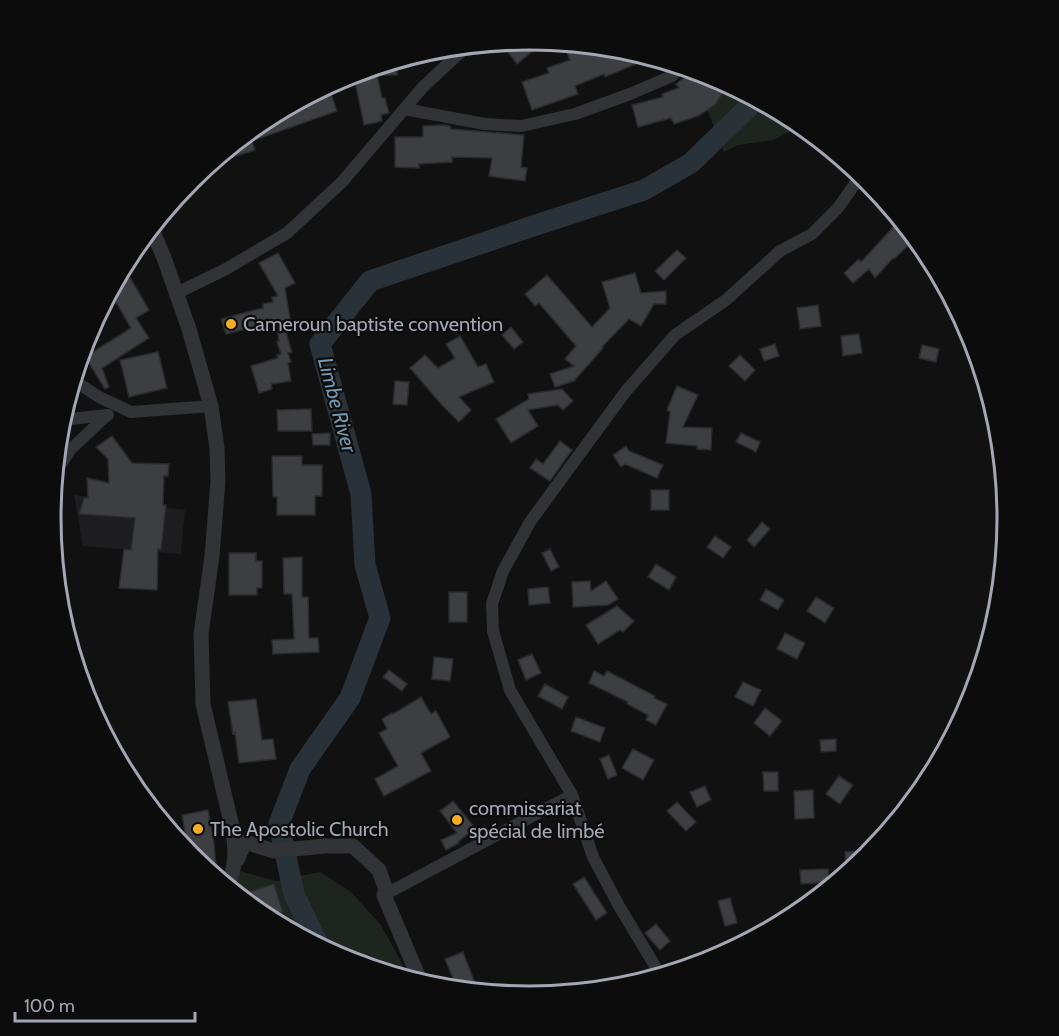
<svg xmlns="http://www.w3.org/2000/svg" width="1059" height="1036" viewBox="0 0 1059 1036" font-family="Cabin,sans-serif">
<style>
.built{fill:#1d1d1f}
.green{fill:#1d251e}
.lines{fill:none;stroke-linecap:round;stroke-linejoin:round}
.river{stroke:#293238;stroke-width:21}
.building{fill:#3d3e42;stroke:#2b2b2e;stroke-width:1.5}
.minor{stroke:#323337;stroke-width:12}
.tertiary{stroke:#323337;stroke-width:15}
.poi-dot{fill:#f6ad25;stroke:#0c0c0d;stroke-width:2}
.labels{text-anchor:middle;stroke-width:4.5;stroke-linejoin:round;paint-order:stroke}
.poi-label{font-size:20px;fill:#a2a7b3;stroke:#0c0c0d;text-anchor:start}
.water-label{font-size:21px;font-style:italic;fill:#7796b0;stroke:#0c0c0d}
.rim{fill:none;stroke:#a2a7b3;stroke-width:3}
</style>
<rect width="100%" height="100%" fill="#111112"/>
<path class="built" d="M74,495L185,510L181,554L83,546Z"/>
<path class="green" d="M722,81L796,120L802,125L799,127L773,140L738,145L724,152L701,95L717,86Z
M240,871L276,881L320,872L351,892L381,925L411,980L346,960L263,916L230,889Z"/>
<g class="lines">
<path class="river" d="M319,946L294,894L279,824L300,769L350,698L380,618L365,565L361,494L320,344L370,281L536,225L644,190L691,163L757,99"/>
</g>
<path class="building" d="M530,39L545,41L517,64L500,42Z
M563,42L623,48L652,57L605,77L604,74L575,86L578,94L532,110L522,82L549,73L547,68L570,60Z
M390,62H397V75H377L382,98H385L389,113L381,115L382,121L364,125L356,86L351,74Z
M695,70L713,76L728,84L716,104L698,116L674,124L671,118L638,127L632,105L663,97L662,94L679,88L676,84Z
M328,85L337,111L252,141L255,150L229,158L226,150L264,120Z
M443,125L450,126L451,129L524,135L521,167L527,168L525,181L489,176L492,158L452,157V162L419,164V168L395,167V137H423V126Z
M902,221L916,238L894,259L893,258L875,278L869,269L853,283L844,273L859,259L861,262L895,225Z
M677,250L686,258L664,280L655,271Z
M278,253L295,283L285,288L291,325L284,326L292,352L288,353L291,362L288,363L291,381L271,384L272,389L259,393L251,366L278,358L277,355L281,354L277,342L279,341L276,321L226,334L221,319L263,308V304L273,302L272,297L278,296L259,263Z
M635,273L641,293L666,291V304H654L641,326L629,319L602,347L603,348L574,381L555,387L550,374L574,366L565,359L576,346L539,303L535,306L525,294L547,275L592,327L610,308L602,282Z
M128,274L149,310L136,318L149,338L102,368L109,387L105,389L82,352L86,340L93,352L131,328L110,292L115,282Z
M818,305L821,326L800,329L797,308Z
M511,327L523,342L514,349L502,335Z
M859,334L862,353L843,356L841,336Z
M460,336L478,367L486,364L494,382L459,397L471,410L459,422L441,404L410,368L425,355L438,368L455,358L446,344Z
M775,344L779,356L764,361L760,349Z
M922,345L939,349L936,362L919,358Z
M158,352L167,388L129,397L120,360Z
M740,355L755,370L745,381L729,366Z
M395,381L409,382L407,405L393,404Z
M677,386L698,395L683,427L712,428L711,450L697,449V446L666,443L670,412L667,410Z
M562,389L573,401L563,410L558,405L528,410L538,426L511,443L496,419L529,399L528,394Z
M311,409L312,431H278L277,410Z
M330,433V445H313L312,434Z
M741,433L760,442L756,452L736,442Z
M112,436L132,463L169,464L168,476H164L163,505H166L161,550L158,549L157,590L119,588L124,549L131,550L135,518L79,514L84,498H88L87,478L109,483L108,459L96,447Z
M560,441L572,450L550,481L530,468L536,459L543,464Z
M626,446L629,451L663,465L657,478L625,464L621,467L613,455Z
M272,456H302V465H322V496H315V515H277V497H273Z
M651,490H669V510H651Z
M762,522L770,529L754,547L747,540Z
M715,536L731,547L723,558L707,547Z
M550,549L559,567L551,571L542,553Z
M229,553H256V561H262V588H257V595H229Z
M302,557V597H308L309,638H318L319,652L273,654L272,640L294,639L292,594H284L283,558Z
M656,564L676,577L669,590L648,577Z
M590,581L591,591L606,581L618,599L608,605L573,607L572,582Z
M548,587L550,603L529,605L528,589Z
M766,589L784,600L778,610L760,600Z
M449,592H467V622H449Z
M816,597L834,608L825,623L807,611Z
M617,606L634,621L623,632L620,630L598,644L586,625Z
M785,633L805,643L797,659L777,649Z
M532,654L541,673L526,680L518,660Z
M434,657L453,659L450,681L432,679Z
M389,670L407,684L402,691L383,677Z
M594,671L604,676L607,671L655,696L654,698L667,704L656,725L646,720L648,715L627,704L628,702L589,683Z
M743,682L761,690L753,706L735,697Z
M545,684L568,697L562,709L538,696Z
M421,697L431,714L436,711L450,737L421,753L431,771L384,796L375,779L398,766L379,733L387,729L382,719L392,713L393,714Z
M256,699L262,740L273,739L276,759L239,763L235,733L233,734L228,702Z
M765,708L782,721L770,736L754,723Z
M576,717L605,728L600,742L571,731Z
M836,739V751L821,752L820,740Z
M633,749L654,760L643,780L622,768Z
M609,755L617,775L608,779L600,759Z
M763,772H778V791H764Z
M839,776L853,785L840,804L826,794Z
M705,786L711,800L697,807L690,792Z
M813,790L814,818L795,819L794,791Z
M453,801L475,828L458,842L459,843L446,850L441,840L457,833L440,811Z
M677,802L696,822L686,831L667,811Z
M208,810L214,843L216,867L205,868L189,854L182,815Z
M873,851L857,866H846L845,852Z
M828,869L829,882L801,884L800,870Z
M584,877L607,913L596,920L573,884Z
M274,884L283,912L266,918L238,895Z
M730,898L737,923L725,926L718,901Z
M656,924L670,941L660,950L645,933Z
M463,952L477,988L470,991L458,990L445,959Z"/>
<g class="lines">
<path class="minor" d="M404,109L485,124L521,126L575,114L630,94L672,76L681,66
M177,293L226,269L287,233L342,182L423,87L468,45
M73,380L99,397L131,412L211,406
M61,420L108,415
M54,558L56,487L59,467L70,450L107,415
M572,795L593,857L619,906L661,976
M384,895L572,795L510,690L493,631L492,604L503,571L530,522L565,474L626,391L675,335L726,300L780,251L812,234L838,208L862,174"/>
<path class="tertiary" d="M151,227L164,258L189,329L211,406L217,448L218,481L212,556L201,634L203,704L233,831C236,851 236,868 227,886
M237,860L245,842L274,851L325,846H353L379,870L386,890L384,895L421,983"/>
</g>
<g class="poi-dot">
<circle cx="231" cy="324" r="6"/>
<circle cx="457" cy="820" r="6"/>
<circle cx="198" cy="829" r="6"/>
</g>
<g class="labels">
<g class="poi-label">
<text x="243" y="331">Cameroun baptiste convention</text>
<text x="469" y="815">commissariat<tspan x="469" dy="23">spécial de limbé</tspan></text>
<text x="210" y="836">The Apostolic Church</text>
</g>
<g class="water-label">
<text transform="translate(337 405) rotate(75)" y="7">Limbe River</text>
</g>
</g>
<path d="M0 0H1059V1036H0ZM61 518a468 468 0 1 1 936 0a468 468 0 1 1-936 0Z" fill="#0c0c0d" fill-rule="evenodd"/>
<path class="rim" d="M61 518a468 468 0 1 1 936 0a468 468 0 1 1-936 0Z"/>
<path d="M15 1012v9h180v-9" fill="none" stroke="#a2a7b3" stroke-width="3"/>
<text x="24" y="1012" font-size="18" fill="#a2a7b3" stroke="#0c0c0d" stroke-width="4.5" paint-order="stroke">100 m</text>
</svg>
